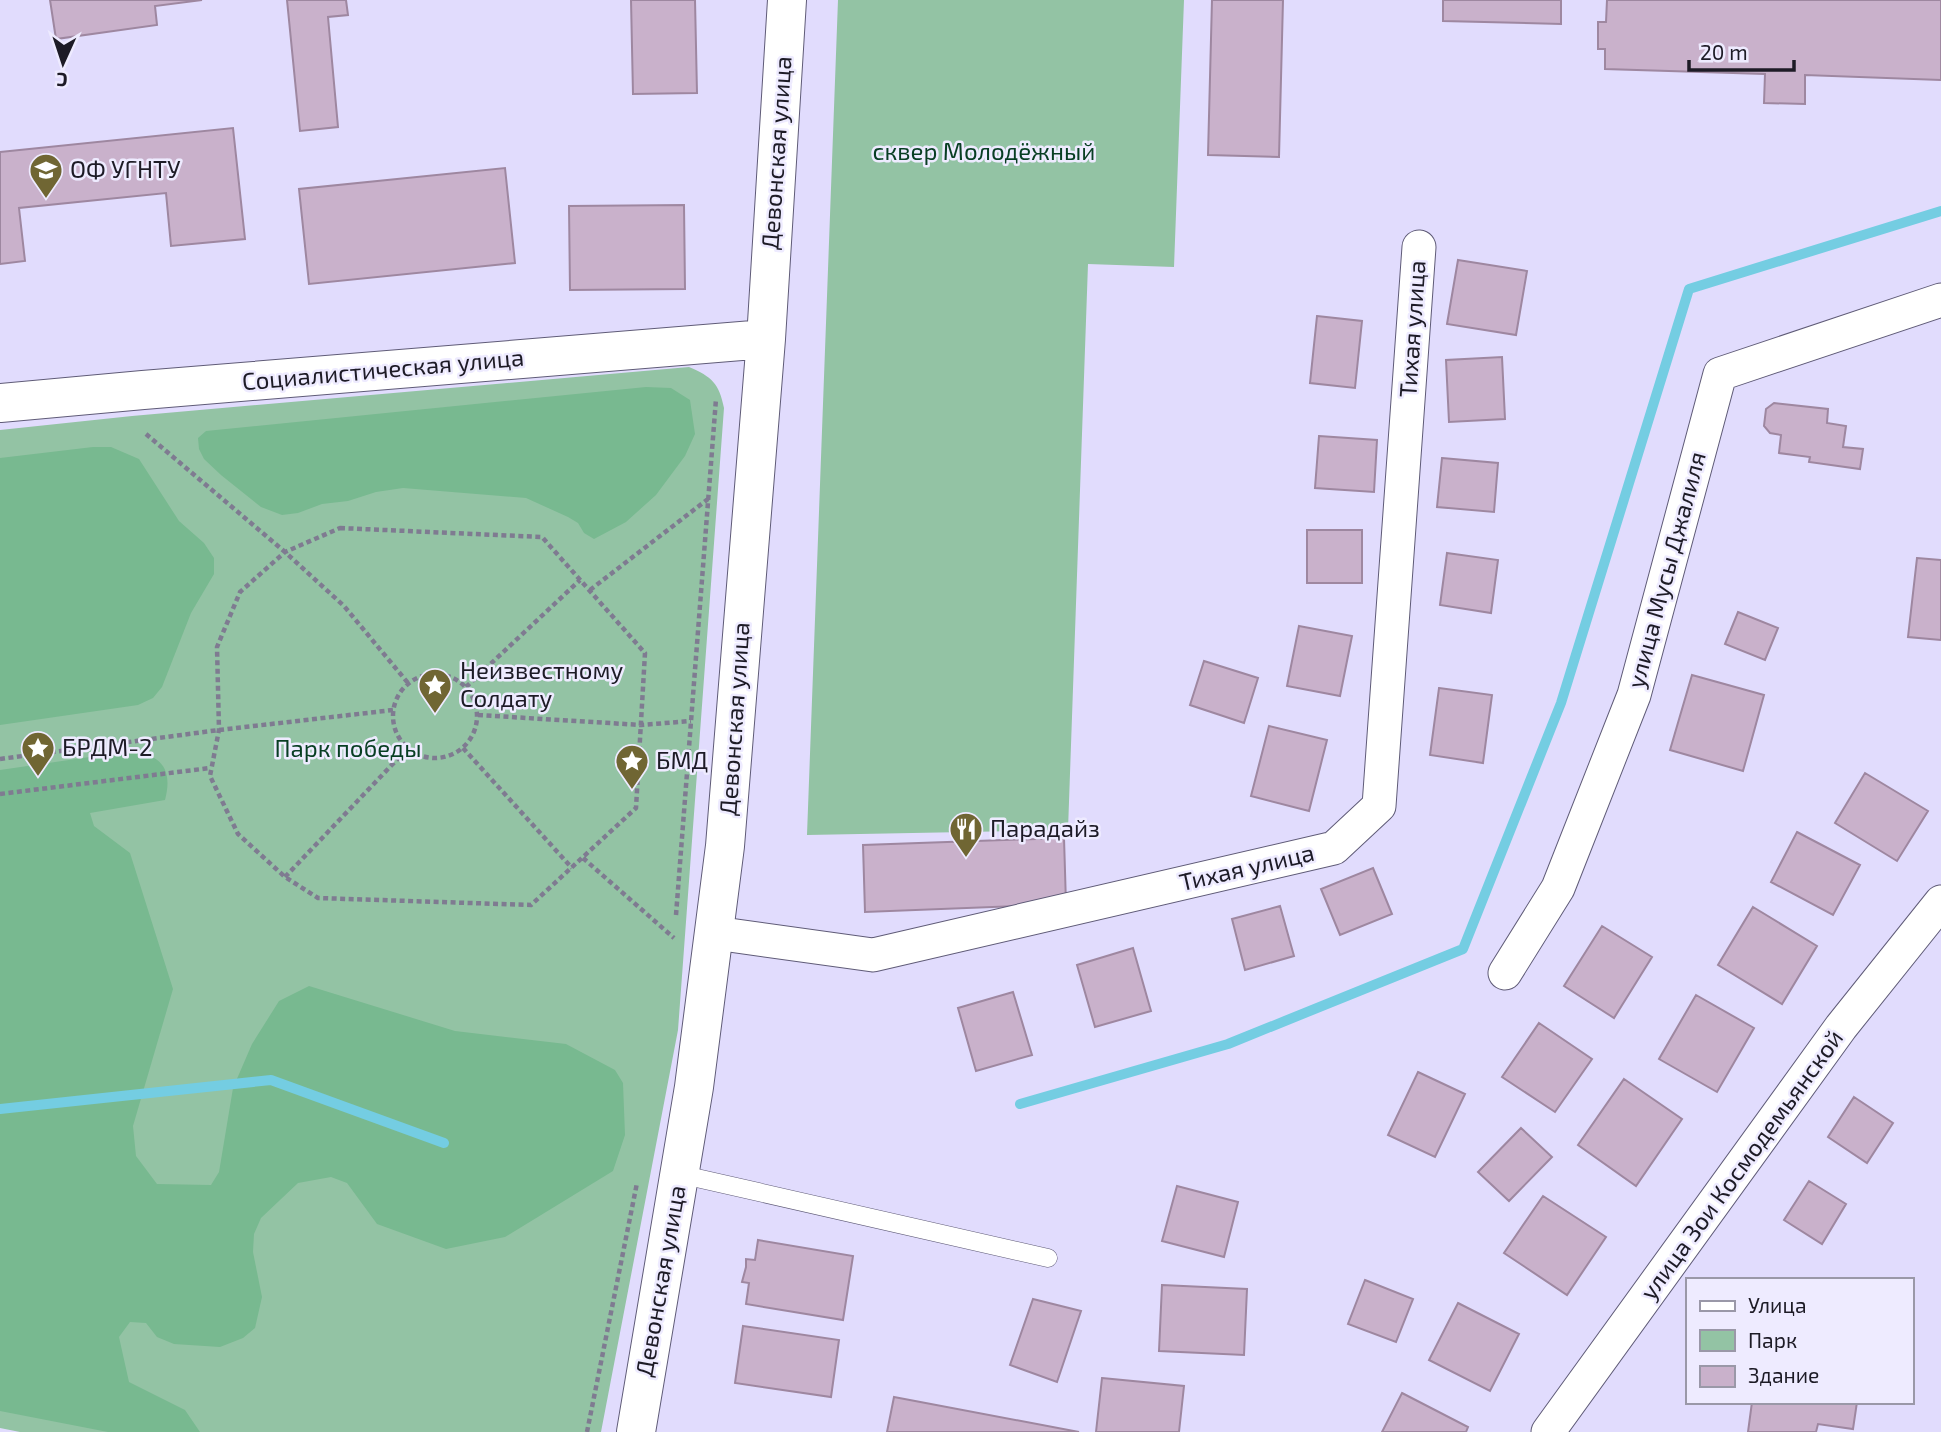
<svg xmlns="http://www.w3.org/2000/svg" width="1941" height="1432" viewBox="0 0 1941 1432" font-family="'Exo 2',sans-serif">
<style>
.green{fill:#93c3a4}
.forest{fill:#78b990}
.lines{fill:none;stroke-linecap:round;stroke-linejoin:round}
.stream{stroke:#74cde2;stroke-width:10}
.building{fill:#c9b1cb;stroke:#9e87a0;stroke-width:2}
.lane-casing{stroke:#5f5b77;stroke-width:19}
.street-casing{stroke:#5f5b77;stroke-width:35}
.secondary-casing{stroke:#5f5b77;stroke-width:40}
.path{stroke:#7f7b91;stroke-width:4.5;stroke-dasharray:5 3.5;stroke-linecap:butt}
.lane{stroke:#fff;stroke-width:18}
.street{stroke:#fff;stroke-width:33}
.secondary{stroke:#fff;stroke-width:38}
.labels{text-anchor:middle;stroke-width:5;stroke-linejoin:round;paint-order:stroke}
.park-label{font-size:24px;fill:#083e23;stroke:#eeebff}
.street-label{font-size:24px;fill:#1d1b26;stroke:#eeebff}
.poi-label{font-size:24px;fill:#1d1b26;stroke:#eeebff;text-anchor:start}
</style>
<rect width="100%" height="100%" fill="#e1dcfd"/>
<path class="green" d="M838,0H1184L1174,267L1088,264L1068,830L807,835Z
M689,367C712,377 719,383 724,408L678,1030L601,1432H20L0,1428V430L132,416Z"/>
<path class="forest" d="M646,387L671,388L690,400L695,434L685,456L656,495L626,522L594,539L584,533L578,523L568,517L526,498L403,488L376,492L348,501L322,504L298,513L282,515L261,507L221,475L204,459L199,449L198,438L206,431Z
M93,447H111L139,459L179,521L204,543L214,558V574L191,613L162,687L153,698L138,705L0,725V458Z
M124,752C132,754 146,754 154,758C170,767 169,785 165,800L90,813L94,826L130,853L173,989L133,1126L136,1156L157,1184L211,1185L219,1172L233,1088L252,1044L279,1001L309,986L455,1031L566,1044L615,1070L623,1083L625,1135L613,1171L505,1237L446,1249L377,1224L347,1183L331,1177L298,1183L261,1218L254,1234L253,1252L262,1297L255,1328L243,1338L220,1347L174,1344L157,1337L146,1323L130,1322L119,1337L129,1382L185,1410L200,1432H108L0,1411V770Z"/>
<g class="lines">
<path class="stream" d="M1020,1104L1228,1044L1463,949L1561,703L1689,289L1941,211
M0,1109L271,1080L444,1143"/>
</g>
<path class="building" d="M50,0H202L155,6L157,25L56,39Z
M287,0H346L348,15L328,17L338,127L300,131Z
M631,0H695L697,93L633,94Z
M1212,0H1283L1279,157L1208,155Z
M1443,0H1561V24L1443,21Z
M1607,0H1941V80L1805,75V104L1764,103L1765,74L1605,69V49H1598V22H1606Z
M233,128L245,239L171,246L166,193L19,208L25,261L0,264V152Z
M505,168L515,263L309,284L299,189Z
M684,205L685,289L570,290L569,206Z
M1458,260L1527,271L1516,335L1447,324Z
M1317,316L1362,321L1355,388L1310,383Z
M1502,357L1505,419L1449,422L1446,360Z
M1774,403L1828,409L1827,423L1846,426L1843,447L1863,449L1860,469L1809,462L1810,457L1779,453L1781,435L1770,433L1764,426L1766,409Z
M1319,436L1377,440L1374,492L1315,488Z
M1442,458L1498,463L1494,512L1437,507Z
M1307,530H1362V583H1307Z
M1447,553L1498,560L1491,613L1440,605Z
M1917,558L1941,560V640L1908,637Z
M1738,612L1778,628L1765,660L1725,644Z
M1299,626L1352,636L1340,696L1287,686Z
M1204,661L1258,678L1244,723L1190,705Z
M1692,675L1764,695L1743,771L1670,750Z
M1439,688L1492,695L1483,763L1430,755Z
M1269,726L1327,740L1309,811L1251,796Z
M1865,773L1928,811L1897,861L1835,823Z
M1797,832L1860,865L1833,915L1771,882Z
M1064,838L1066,904L865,912L863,845Z
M1373,868L1392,914L1340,935L1321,889Z
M1280,906L1294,956L1245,970L1232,919Z
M1753,907L1817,946L1782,1004L1718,965Z
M1602,926L1652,957L1614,1018L1564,986Z
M1133,948L1151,1011L1095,1027L1077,965Z
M1013,992L1032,1055L976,1071L958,1008Z
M1696,995L1754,1028L1717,1092L1659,1059Z
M1539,1023L1592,1059L1555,1112L1502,1077Z
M1418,1072L1465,1094L1435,1157L1388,1135Z
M1624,1079L1682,1119L1636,1186L1578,1145Z
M1854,1097L1893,1123L1867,1163L1828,1137Z
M1521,1128L1552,1157L1509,1201L1478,1172Z
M1809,1181L1846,1204L1822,1244L1784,1220Z
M1177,1186L1238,1202L1224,1257L1162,1241Z
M1543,1196L1606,1237L1567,1295L1504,1253Z
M758,1240L853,1256L843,1320L746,1304L749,1283L742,1282L746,1267V1259L755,1260Z
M1365,1280L1413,1299L1396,1342L1348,1324Z
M1162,1285L1247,1289L1244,1355L1159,1351Z
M1033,1299L1081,1311L1057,1382L1010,1365Z
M1458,1303L1519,1334L1490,1391L1429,1360Z
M743,1326L839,1340L831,1397L735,1383Z
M1102,1378L1184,1386L1179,1432H1096Z
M1402,1393L1468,1427L1466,1432H1382Z
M894,1397L1079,1432H887Z
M1752,1402H1857L1853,1429L1818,1424L1816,1432H1748Z"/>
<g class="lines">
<defs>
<path id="lane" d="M679,1174L1048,1258"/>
<path id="street" d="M715,933L873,955L1334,848L1379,806L1419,247
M1505,973L1558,888L1634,695L1720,374L1941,300
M1548,1432L1841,1027L1941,902"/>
<path id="secondary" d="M0,403L143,390L766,339
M636,1432L694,1087L725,846L766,339L787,0"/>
</defs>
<use href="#lane" class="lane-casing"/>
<use href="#street" class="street-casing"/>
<use href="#secondary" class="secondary-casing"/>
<path class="path" d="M146,434L285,552L344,606L408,683
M340,528L542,537L645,653L636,808L531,905L318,898L285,877L238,834L210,776L219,730L217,647L240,592L285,552Z
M590,590L708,499
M393 716a42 42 0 1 1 84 0a42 42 0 1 1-84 0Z
M466,687L580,580
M478,715L641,725L691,721
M463,748L572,868
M0,759L219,730L393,710
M0,794L210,768
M583,858L674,938
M285,877L408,748
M676,915L716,399
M587,1432L637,1183"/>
<use href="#lane" class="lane"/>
<use href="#street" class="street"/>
<use href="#secondary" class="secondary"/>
</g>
<defs>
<symbol id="university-pin" viewBox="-11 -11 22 30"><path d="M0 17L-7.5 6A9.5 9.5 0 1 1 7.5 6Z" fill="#706633" stroke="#eeebff"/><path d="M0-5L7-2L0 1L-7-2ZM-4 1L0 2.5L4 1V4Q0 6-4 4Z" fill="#fff"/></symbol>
<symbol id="sight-pin" viewBox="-11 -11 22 30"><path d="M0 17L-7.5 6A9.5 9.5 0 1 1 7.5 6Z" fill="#706633" stroke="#eeebff"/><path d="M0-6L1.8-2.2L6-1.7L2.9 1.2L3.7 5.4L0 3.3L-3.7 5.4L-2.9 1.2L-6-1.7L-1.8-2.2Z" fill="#fff"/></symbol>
<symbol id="restaurant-pin" viewBox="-11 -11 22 30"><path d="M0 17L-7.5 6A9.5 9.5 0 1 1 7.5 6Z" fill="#706633" stroke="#eeebff"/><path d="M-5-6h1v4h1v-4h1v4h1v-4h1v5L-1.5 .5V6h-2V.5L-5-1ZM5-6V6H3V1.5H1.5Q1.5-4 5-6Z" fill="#fff"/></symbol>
</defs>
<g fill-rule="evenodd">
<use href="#university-pin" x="27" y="151" width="38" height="52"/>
<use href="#sight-pin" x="416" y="666" width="38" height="52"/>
<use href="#sight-pin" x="19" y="729" width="38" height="52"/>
<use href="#sight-pin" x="613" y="742" width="38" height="52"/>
<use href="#restaurant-pin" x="947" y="810" width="38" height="52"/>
</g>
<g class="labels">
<g class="park-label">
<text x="984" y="160">сквер Молодёжный</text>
<text x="348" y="757">Парк победы</text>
</g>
<g class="street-label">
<text transform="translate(777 153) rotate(-86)" y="8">Девонская улица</text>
<text transform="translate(1413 329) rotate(-86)" y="8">Тихая улица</text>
<text transform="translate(383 370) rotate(-5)" y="8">Социалистическая улица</text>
<text transform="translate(1667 570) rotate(-75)" y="8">улица Мусы Джалиля</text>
<text transform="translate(735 719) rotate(-86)" y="8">Девонская улица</text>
<text transform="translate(1247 868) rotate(-13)" y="8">Тихая улица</text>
<text transform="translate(1742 1165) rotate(-54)" y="8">улица Зои Космодемьянской</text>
<text transform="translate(661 1281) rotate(-80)" y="8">Девонская улица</text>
</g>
<g class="poi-label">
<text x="70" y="178">ОФ УГНТУ</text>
<text x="460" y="679">Неизвестному<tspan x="460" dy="28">Солдату</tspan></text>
<text x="62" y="756">БРДМ-2</text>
<text x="656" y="769">БМД</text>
<text x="990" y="837">Парадайз</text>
</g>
</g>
<rect x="1686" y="1278" width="228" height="126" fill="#eeebff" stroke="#9a98a8" stroke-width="2"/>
<rect x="1700" y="1301" width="35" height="10" fill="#ffffff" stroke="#9a98a8" stroke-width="2"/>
<text x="1748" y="1313" font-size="21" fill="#1d1b26">Улица</text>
<rect x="1700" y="1330" width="35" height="21" fill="#93c3a4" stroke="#9a98a8" stroke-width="2"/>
<text x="1748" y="1348" font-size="21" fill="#1d1b26">Парк</text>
<rect x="1700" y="1366" width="35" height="21" fill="#c9b1cb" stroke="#9a98a8" stroke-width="2"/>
<text x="1748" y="1383" font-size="21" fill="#1d1b26">Здание</text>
<g transform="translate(63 63) rotate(183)" stroke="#eeebff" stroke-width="5" paint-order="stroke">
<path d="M0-5L12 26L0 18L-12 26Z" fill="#1d1b26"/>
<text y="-10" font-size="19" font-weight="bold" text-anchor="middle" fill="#1d1b26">С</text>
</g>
<path d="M1689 60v10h105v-10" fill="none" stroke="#1d1b26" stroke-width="3.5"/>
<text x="1700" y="60" font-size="21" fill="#1d1b26" stroke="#eeebff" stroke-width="5" paint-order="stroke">20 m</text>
</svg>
